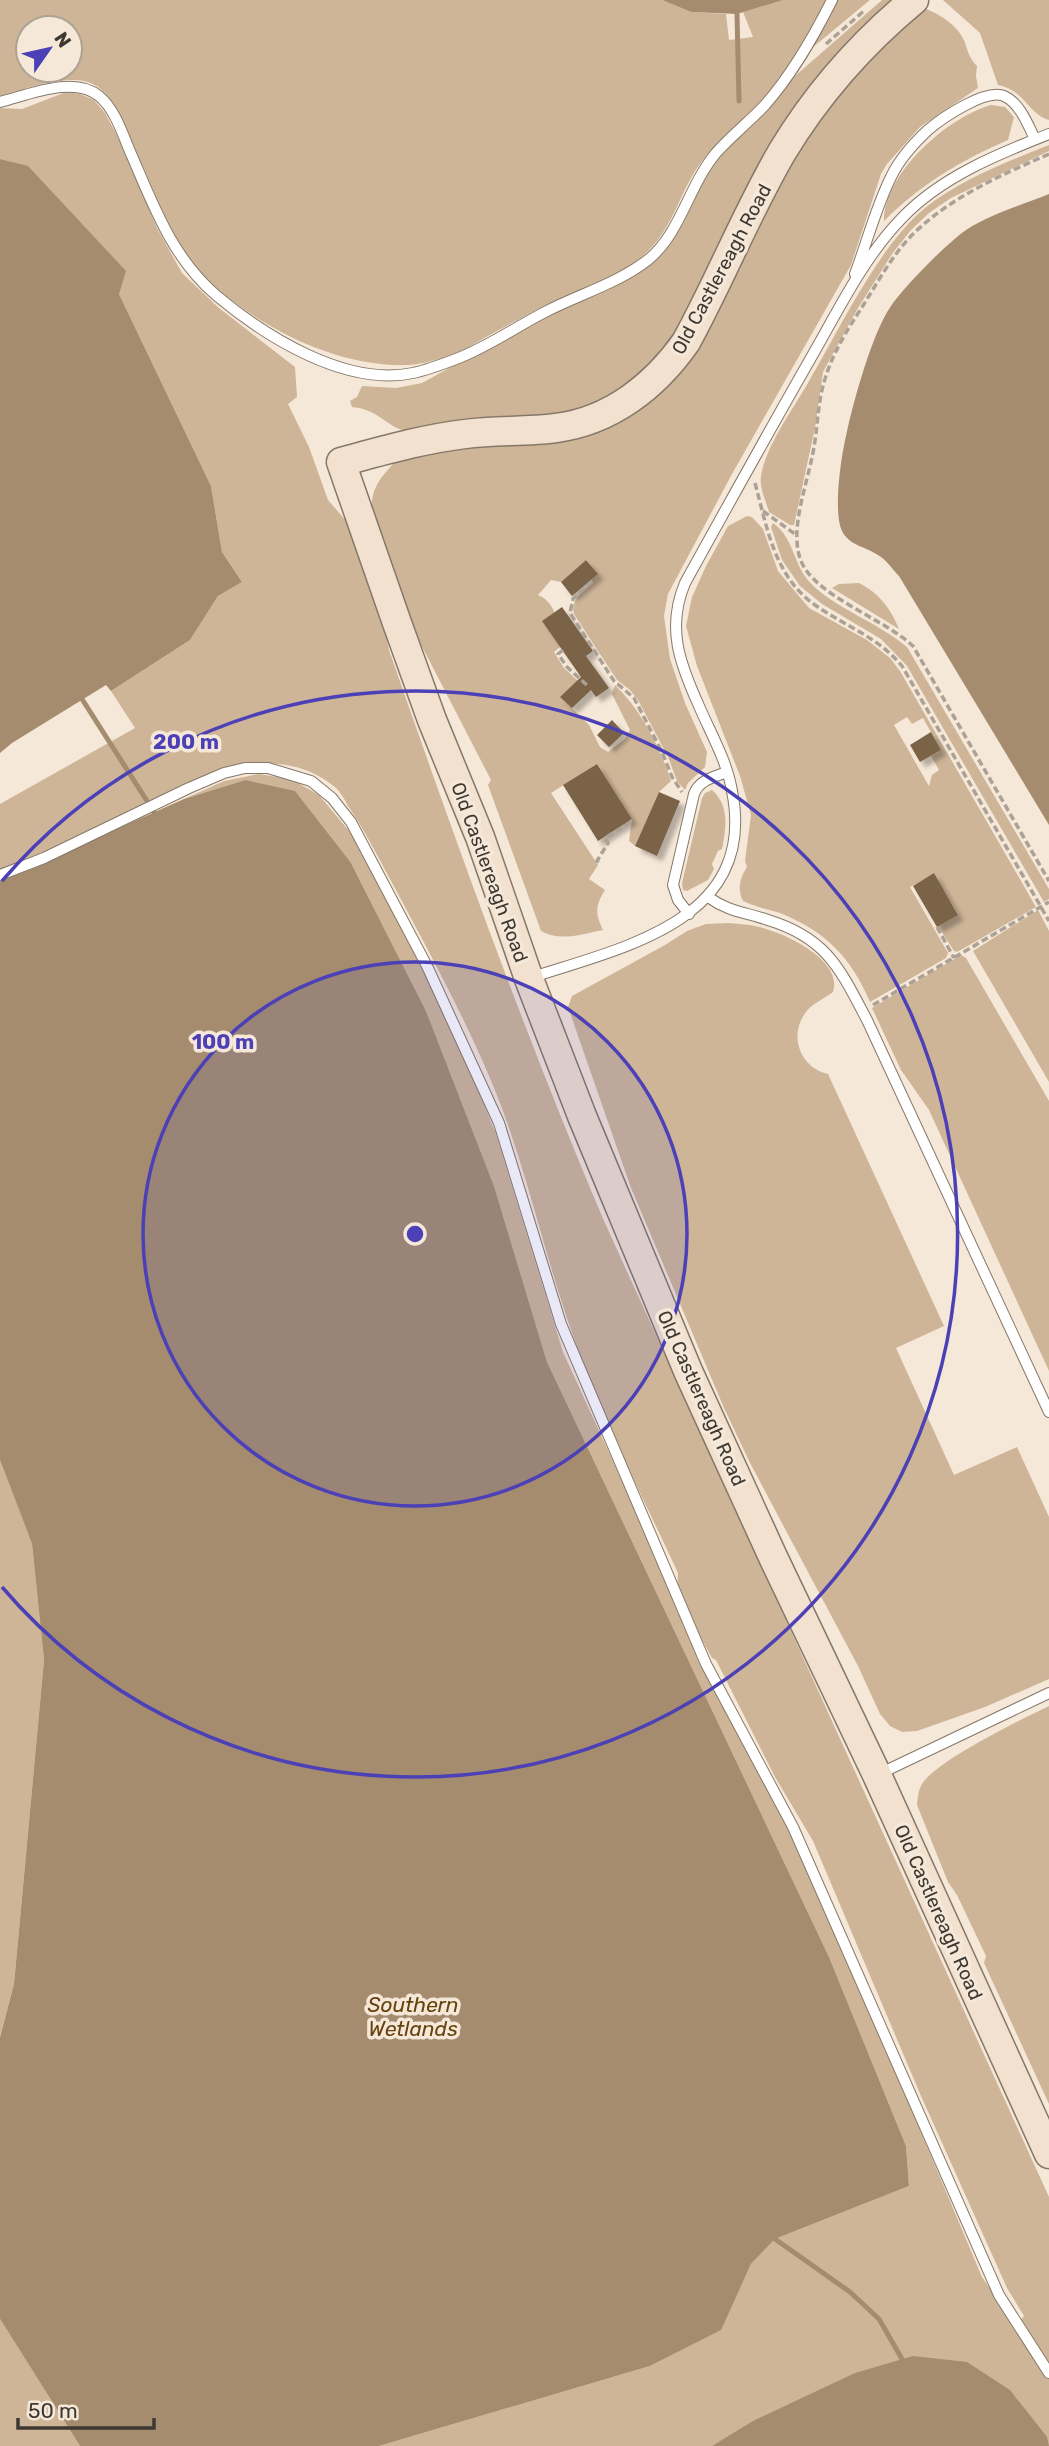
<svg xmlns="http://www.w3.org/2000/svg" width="1049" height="2446" viewBox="0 0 1049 2446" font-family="Rubik,sans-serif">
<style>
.green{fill:#ceb598;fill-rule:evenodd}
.water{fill:#a58c6f}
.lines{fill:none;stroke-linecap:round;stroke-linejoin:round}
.stream{stroke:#a58c6f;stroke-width:5}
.building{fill:#7a6347;filter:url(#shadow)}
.lane-casing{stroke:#857869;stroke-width:12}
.secondary-casing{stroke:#857869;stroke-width:31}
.path{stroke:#aca195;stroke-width:3.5;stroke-dasharray:7 3.5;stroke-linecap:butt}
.lane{stroke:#fff;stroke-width:10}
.secondary{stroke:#f1e1ce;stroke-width:28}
.ring{fill:none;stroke:#4c40b7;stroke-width:3.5}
.labels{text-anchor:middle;stroke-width:7;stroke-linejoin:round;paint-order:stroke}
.street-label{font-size:19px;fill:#3d3831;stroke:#f6e8d8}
.water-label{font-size:21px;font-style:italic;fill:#66430e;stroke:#f6e8d8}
.centre{fill:#4c40b7;stroke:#f6e8d8;stroke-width:3.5}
.ring-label{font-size:21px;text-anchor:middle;font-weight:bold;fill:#4c40b7;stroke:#f6e8d8;stroke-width:7;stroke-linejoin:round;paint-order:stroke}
</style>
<defs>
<filter id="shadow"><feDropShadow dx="5.5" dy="5.5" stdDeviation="2" flood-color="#0004"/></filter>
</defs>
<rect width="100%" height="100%" fill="#f6e8d8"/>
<path class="green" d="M0,0H662L691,12L726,14L729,40L753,37L743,12L783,0H827C805,43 781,81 748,116C733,132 716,143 703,160C681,187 675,225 648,251C622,277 581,288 548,304C528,314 508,325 488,336C477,342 465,350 453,354C439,359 424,364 409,365C339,368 261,329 210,282C174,248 157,199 138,155C128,132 119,103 98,87C73,70 27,89 0,96ZM28,28H70V70H28Z
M837,0H870L812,48Z
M882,0H901L891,8L687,323L644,378L575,415L411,432C386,429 382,410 352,407L350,401L357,397L362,386L396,388L422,383L527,325L608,290L634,276L670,242L715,162L727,148L760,118L795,76Z
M943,0H1049V120C1026,112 1026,91 998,85L980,33Z
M923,8C936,12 954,23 961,35C969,47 965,53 977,66L976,76L978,88L920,127L887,164L881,174L851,265L732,474L668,594L664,616L670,659L685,703L707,752L705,767L688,783L685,790L677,781L668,757L638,700L630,690L617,680L574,614C570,600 583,591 593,583L591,579L597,573L586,560L561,582L551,580L538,595C559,604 558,628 560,647L554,652L564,668L589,691L584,697L573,685L561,697L589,725L600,747L608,752L625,739L630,730L612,694L615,685C641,710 660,747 671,781L659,792L635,846L629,841L632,819L597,764L551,793L598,865L589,879L605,890C595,906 595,913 603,930C582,934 560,942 541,931L488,785L491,780L413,629L384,625L389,650C456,842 524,1033 604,1221L1049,2197V2446L1008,2414L1023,2407L1014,2395L773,2412L712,2446H379L650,2366L720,2330L751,2264L775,2239L909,2186L906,2146L829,1957L547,1362L494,1186L426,1011L351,863L245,780L184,799L224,781L259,774L291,779L319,795L350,832L387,899L452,1027L496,1134L563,1352L714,1682L787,1826L864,1997L982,2277L1016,2325L1024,2316L1007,2288L921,2096L813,1841L775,1777L716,1660L712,1658L677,1595L678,1573C641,1493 600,1414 571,1330C545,1255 528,1177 500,1103C471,1028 428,950 390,879C377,855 364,829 348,806C345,800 341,793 336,788C302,759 262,760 221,769L57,848L0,871V804L135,728L111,691L190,640L218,596L242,582L222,552L211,486L119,294L28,167L0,159V108L22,109L66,92L80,94L94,100L105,113L118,137L157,228L182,273L219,308L295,367L297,397L288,404L309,447L328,500L348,523L372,516C370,490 378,480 396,461L637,405L805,135L869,54Z
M991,105L1005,107L1014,117L1008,140C960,161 921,184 884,221C884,173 948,117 991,105Z
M1049,145V151L951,198L929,213L911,230L892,254L858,308L823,372L815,428L794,525H790L769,512C766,501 759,487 761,476C766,445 794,408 809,381C839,330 880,244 925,208C961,179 1007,162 1049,145Z
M747,516L752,517L763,529L778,571L809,608L867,640L890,658L900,671L1036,907L957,952L954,951L938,926L958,914L934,874L910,887L948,953L946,958L870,1002C851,957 825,931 780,913C768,909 755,907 743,901C737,890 740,877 747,867L745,861L751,815L740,776L697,666L686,626L692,597L706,566L728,526ZM907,717L912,724L923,718L941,750L931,756L939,770L932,775L929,786L894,725Z
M773,523C793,537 793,561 807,579C829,606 878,622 907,647L1049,889V899L1044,902L907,666L881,639L822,604L800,586L782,560L771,527Z
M859,583C879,593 891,609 899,629L832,588L839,584Z
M712,790C730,806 726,828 722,849L718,851L712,864L714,869L708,880L687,891L683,890L682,883L702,798L705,793Z
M1038,910L1049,931V1082L973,951Z
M728,923C737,924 746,924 755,926C781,931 844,959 833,992C824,999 813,1003 806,1012C788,1035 800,1068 828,1074L944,1326L896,1348L954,1475L1017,1447L1049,1517V1679L985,1707L917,1731L902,1732L890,1726L880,1714L858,1666L750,1463L724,1408L631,1188L568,1007L572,996L665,945L687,931L706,924Z
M961,955L966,958L1049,1101V1371L929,1110L901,1070L872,1008Z
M0,1460L32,1544L44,1660L14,1984L0,2036Z
M1049,1706V2104L984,1963L986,1956L957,1895L948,1882L917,1805C918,1797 918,1791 922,1784C936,1761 1022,1719 1049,1706Z
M0,2319L80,2446H0Z"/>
<path class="water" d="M662,0H783L737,14L691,12Z
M0,159L28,166L126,271L119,294L211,486L222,552L242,582L218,596L190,640L111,691L106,685L12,743L0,753Z
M1049,194V825L899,576C893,570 888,562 881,557C868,547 849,546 842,531C833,512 841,457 846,436C853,403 872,333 891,306C905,286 946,244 966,230C990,214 1022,205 1049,194Z
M245,780L295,791L351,863L426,1011L494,1186L547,1362L829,1957L906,2146L909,2186L775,2239L751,2264L721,2330L650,2366L379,2446H80L0,2319V2037L14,1984L44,1660L32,1544L0,1460V881L184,799Z
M913,2356L967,2362L1010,2390L1047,2437L1049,2446H712L753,2421L855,2373Z"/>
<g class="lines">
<path class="stream" d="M737,14L739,101
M82,699L154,812
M775,2239L850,2292L879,2319L902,2359"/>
</g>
<path class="building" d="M586,560L598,574L572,596L561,582Z
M562,607L593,651L586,656L609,688L596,697L591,690L572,708L560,697L581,677L542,621Z
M612,720L624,733L609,747L597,735Z
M931,732L941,750L920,762L910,745Z
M597,764L632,819L598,841L563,785Z
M659,792L680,801L657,856L635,846Z
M934,873L958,915L937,927L913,886Z"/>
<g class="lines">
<defs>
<path id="lane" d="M0,102C28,95 74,75 99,96C116,110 123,136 132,156C154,207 173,259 217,296C266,337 346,387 413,373C427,370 443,364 456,359C488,347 517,326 547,311C580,294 619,283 649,259C681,232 689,185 716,153C731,136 749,122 765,105C793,73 813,38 832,0
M855,274C867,242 876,207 891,177C899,160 914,143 928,130C942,118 986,88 1004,96C1020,103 1028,125 1035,139
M0,875L44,858L189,788L224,773L245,768H268L311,781L332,798L351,822L427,966L499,1123L561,1324L706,1664L793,1827L999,2295L1049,2373
M708,897C729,912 745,912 768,920C827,938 840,969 867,1020L1049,1412
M689,914L678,900L673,885L694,794C699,780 714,777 727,772
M530,978C624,947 758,921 732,791C727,761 711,734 699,706C680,664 666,628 685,583C727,507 769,431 812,356C839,309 864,257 902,218C941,177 998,154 1049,134
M879,1774L1049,1693"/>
<path id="secondary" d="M914,0C862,43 817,94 782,152C746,214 720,280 686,342C655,386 611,421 556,428C526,432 496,430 465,434C423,439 382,451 341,462L397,623L432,720L480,837L529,979L582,1116L688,1371L773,1557L877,1775L1049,2154"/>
</defs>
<use href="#lane" class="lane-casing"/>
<use href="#secondary" class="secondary-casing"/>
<path class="path" d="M826,44L865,10
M1049,154C1001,175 951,197 913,234C893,254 879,280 864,304C849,327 833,352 825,379C817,403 818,432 812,457C806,488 789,531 801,561C815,596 883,618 913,646L1049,881
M755,483C767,527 774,576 815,605C845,626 878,637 902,666L1049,921
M763,511L795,534
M592,581L573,599L570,613L614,681L634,698L662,752L672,777L682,792
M563,650L558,654L567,667L589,687
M599,862L597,861L608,843L605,838L631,822
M937,927L954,958
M873,1005L1049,902"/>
<use href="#lane" class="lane"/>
<use href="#secondary" class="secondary"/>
</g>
<circle cx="415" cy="1234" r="272" fill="#4c40b7" fill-opacity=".12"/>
<g class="ring">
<circle cx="415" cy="1234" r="272"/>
<path d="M2 881A543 543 0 1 1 2 1587"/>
</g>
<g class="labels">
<g class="street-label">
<text transform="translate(721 269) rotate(-62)" y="7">Old Castlereagh Road</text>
<text transform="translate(490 872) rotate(70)" y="7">Old Castlereagh Road</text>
<text transform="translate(702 1398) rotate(66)" y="7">Old Castlereagh Road</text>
<text transform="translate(939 1912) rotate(66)" y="7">Old Castlereagh Road</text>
</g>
<g class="water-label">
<text x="413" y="2012">Southern<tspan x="413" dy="24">Wetlands</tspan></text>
</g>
</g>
<circle cx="415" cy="1234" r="10" class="centre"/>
<g class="ring-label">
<text x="186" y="749">200 m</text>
<text x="223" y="1049">100 m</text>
</g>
<g transform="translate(49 49) rotate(56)"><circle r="33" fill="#f6e8d8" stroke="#aca295" stroke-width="2"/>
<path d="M0-5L12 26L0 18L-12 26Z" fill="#4c40b7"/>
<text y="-10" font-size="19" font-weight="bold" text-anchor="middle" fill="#3d3831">N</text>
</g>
<path d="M18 2418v10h136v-10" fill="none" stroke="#3d3831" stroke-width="3.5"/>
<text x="28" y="2418" font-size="21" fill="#3d3831" stroke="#f6e8d8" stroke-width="5" paint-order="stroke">50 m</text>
</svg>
